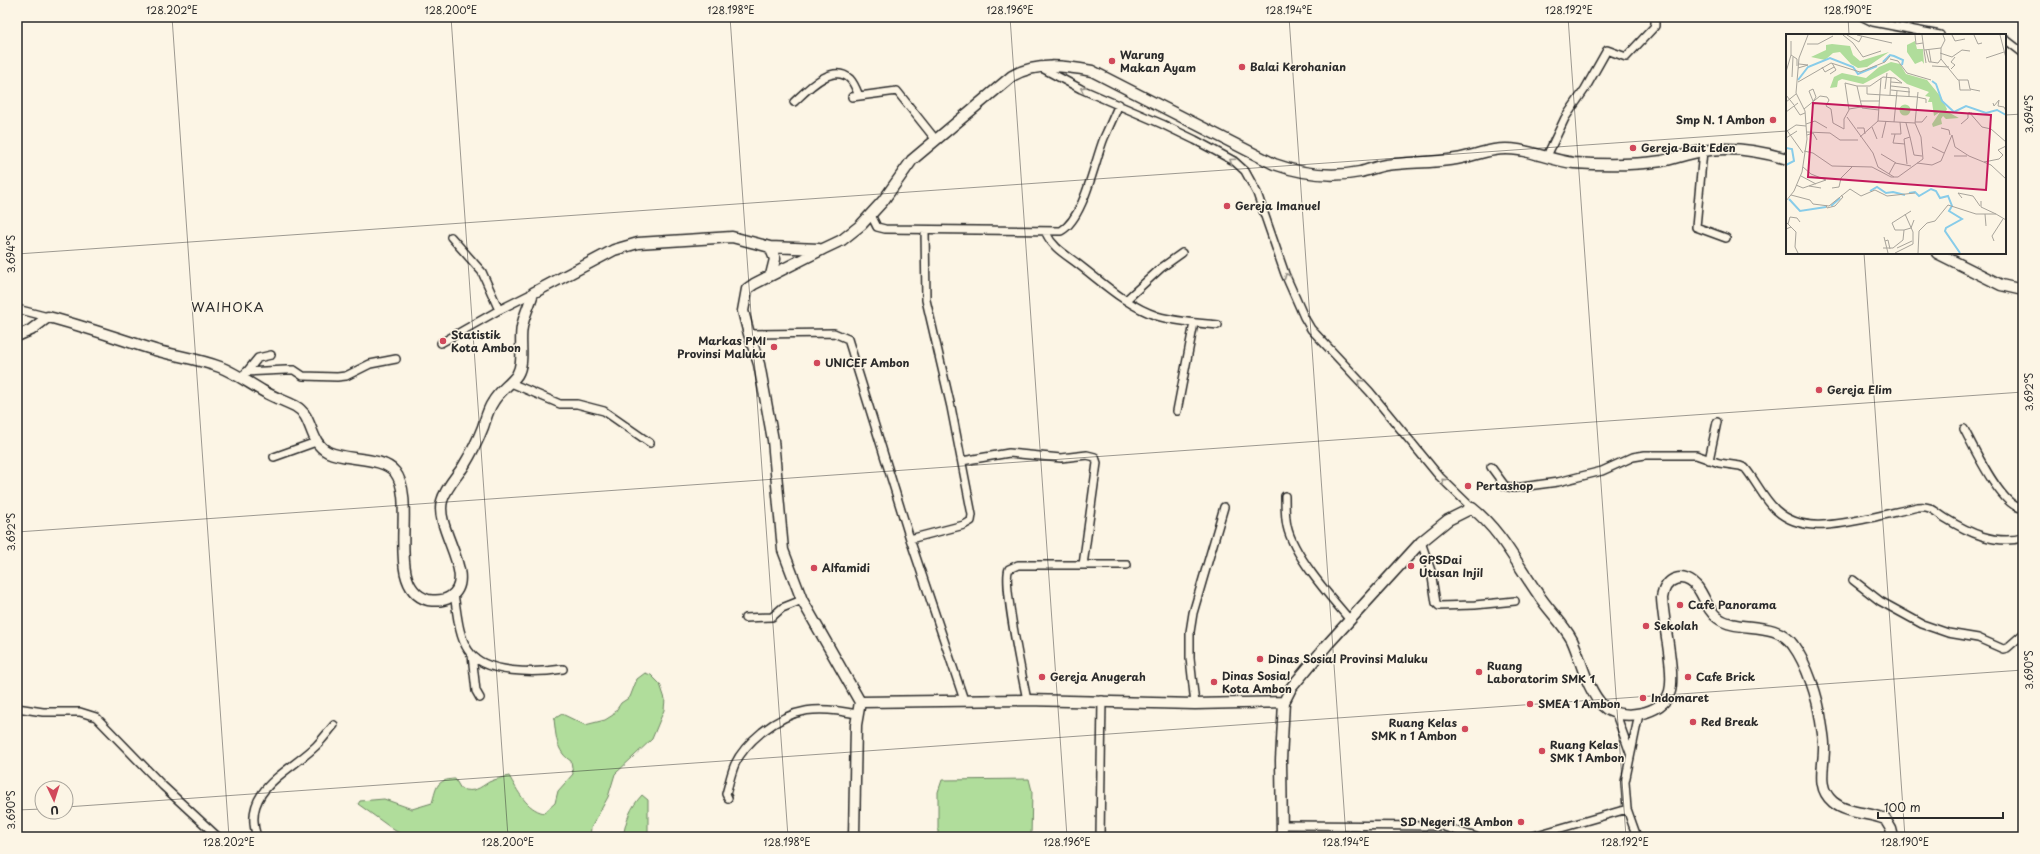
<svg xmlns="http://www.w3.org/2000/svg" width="2040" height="854" viewBox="0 0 2040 854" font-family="'Playpen Sans',sans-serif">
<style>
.green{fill:#b0dd9b;stroke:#6e8463}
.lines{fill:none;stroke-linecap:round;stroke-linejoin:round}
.street-casing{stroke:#2b2b2b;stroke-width:10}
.secondary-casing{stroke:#2b2b2b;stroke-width:13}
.street{stroke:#fcf5e5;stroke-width:7}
.secondary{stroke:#fcf5e5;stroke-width:10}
.oneway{stroke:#949088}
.ticks{fill:none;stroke:#2b2b2b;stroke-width:1;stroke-opacity:0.45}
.poi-dot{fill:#d1495b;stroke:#fcf5e5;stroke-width:1.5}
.labels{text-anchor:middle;stroke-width:3;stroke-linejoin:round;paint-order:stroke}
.poi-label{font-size:11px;font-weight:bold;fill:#2b2b2b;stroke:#fcf5e5;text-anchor:start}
.quarter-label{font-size:13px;letter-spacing:1px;fill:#2b2b2b;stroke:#fcf5e5}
.inset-river{fill:none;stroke:#88cce9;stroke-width:2}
.inset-road{fill:none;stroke:#a8a49b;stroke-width:1}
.view{fill:#c2185b;fill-opacity:0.15;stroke:#c2185b;stroke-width:2}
.inset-edge{fill:none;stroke:#2b2b2b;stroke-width:2}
.neatline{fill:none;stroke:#2b2b2b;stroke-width:1.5}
.ticks-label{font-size:10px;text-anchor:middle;fill:#2b2b2b}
</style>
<rect width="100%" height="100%" fill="#fcf5e5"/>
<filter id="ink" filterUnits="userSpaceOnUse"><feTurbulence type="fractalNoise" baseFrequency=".025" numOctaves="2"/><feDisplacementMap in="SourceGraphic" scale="8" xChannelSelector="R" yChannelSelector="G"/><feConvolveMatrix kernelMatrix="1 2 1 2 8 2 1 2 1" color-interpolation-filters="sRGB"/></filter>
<g filter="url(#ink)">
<path class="green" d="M645,673L651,675L660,684L665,699L664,710L652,739L615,774L608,797L591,828L590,837H407L394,830L358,804L360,801L384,799L412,809L432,803C437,786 436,780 455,779L461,789C475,793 479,788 489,782C495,779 502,778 509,776C518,791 526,809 544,813L555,803L558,791L573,774L571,761C556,752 556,735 554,719L562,714L585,725L605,720L613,715L621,703L630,697L637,679Z
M1029,779L1032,791L1031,837H938V792L942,780Z
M642,795L648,800V837H623C626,820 630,808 642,795Z"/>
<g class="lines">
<defs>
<path id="street" d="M1863,17L1873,22L1940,35
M2005,39L2023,53
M1040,67L1081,89L1162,124L1195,140L1234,161L1245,171L1257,193L1285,274L1304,317L1311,329L1370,392L1439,476L1472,508
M852,97L897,91L936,140
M794,102C806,91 832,62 850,79C854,83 857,91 859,96
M1703,151L1696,227L1726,238
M1547,156L1565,118L1585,89L1607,50L1626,57L1655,26V17
M871,215L877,227L885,229L1061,231C1084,218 1094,163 1104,138C1109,127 1114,116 1119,104
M925,230L926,300L951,407L972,515L971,521L964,525L910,539L964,700
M1046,233C1053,248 1065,254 1078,264C1103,283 1127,306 1157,316C1177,322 1198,323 1218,325
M451,237L482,272L499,310
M1126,300L1161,268L1182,253
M17,309L48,317
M749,334L834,333L848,339L910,539
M441,343L499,310L533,293
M246,372L286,370H294L303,376L337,377L346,376L370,364L396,359
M245,374L258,358L271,355
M511,383L560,404H577L604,411L650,443
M1177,411L1194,323
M1964,429C1973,446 2002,509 2023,508
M274,457L316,442
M1709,460L1717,422
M962,461L1009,453L1061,458L1087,455L1095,457L1097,463L1083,565
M1491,467L1505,486L1514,488L1558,482L1602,471L1633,457L1645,455H1696L1719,463L1740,466L1745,468C1756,481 1763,498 1776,510C1802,534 1839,524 1870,518C1886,514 1902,511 1918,507C1931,505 1935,512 1945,518C1969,533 1995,545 2023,538
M1285,496C1285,506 1285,516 1287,526C1293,555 1331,598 1350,620
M1421,542L1431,571L1436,603L1439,606L1475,605L1515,601
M1853,580L1880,601L1922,624L1948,633L1978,638L2003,649L2007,648L2023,634
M454,594C457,611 458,635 468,650C484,675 538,673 563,669
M745,618L772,617L782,608L802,600
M472,655L476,691L480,698
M1027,700C1023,680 1002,581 1009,569L1018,565H1127
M1195,704L1190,658V632L1193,613L1224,507
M17,708L43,712H80L96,717L163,786L218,837
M1616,714L1630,753
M728,798L726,794C729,784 731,773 735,764C741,751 751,741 762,732C794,707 818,706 857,714
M1282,825L1441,826L1476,837
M257,837C241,790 288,773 316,746C322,740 328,732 334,725
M1100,837L1102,700
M1530,837L1627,809
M1637,837L1627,809L1625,782L1639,714"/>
<path id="secondary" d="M770,247L775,259L771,275
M1937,253L2001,285L2023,290
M17,336L31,330L48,317C84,326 119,339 155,350C176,356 199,359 220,367C235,373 249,383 263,391C273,397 285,401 295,406C314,416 308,442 328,452C347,461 382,456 395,472C418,501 383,587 428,600C435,601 444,601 450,597C479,578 434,529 442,501C445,489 456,477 463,467C471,454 478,440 483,427C486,418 488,409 493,402C499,391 510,385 517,375C525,362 519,342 522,327C524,315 530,304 533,293L614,250L638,243L732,237L770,247L819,249
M860,702L1027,700L1195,704L1284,702
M854,837L856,725L860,702L802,600L783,550L773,440L759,364L749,334L743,311L747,289L754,284L823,249L842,240L861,225L883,201L912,160L1012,76C1036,62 1066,66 1092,71L1274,164C1302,174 1330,178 1360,172C1369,170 1378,166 1386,165C1410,162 1433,163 1456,159C1469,157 1481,152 1494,150C1523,145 1546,160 1574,163C1603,165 1634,165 1662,161C1676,158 1689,153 1703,151C1731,146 1760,151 1787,159
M1282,837L1281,760L1284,702L1291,688L1327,645L1421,542L1448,520L1472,508C1501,531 1517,564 1538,594C1548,610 1563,623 1572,640C1582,662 1586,688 1603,706C1619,722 1664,715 1670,691C1675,671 1663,622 1662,598C1665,577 1684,571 1698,588C1705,598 1708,611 1718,618C1737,633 1775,619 1793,645C1807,664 1818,698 1821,721C1822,729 1824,737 1824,745C1825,765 1815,787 1833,802C1847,814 1869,812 1885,819L1891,829L1893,837"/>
</defs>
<use href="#street" class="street-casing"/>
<use href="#secondary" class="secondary-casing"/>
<use href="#street" class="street"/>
<use href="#secondary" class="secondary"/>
</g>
<defs><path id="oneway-chevron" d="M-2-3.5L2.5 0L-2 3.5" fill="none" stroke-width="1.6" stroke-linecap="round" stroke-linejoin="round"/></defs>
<g class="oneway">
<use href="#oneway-chevron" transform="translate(1083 89) rotate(-156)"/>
<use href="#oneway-chevron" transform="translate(1232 161) rotate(-145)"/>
<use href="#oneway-chevron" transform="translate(1287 276) rotate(-112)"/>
<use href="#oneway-chevron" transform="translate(1360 382) rotate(-134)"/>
<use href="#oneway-chevron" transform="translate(1444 481) rotate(-138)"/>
</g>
</g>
<path class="ticks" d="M172,17L229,837M451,17L508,837M730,17L788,837M1010,17L1067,837M1289,17L1346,837M1568,17L1626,837M1848,17L1849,35M2005,115L2023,114M1864,253L1905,837M17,254L1787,131M17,532L2023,392M66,807L2023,670M17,810L42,809"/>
<g class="poi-dot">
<circle cx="1112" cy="61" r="4"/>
<circle cx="1242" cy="67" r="4"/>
<circle cx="1773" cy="120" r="4"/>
<circle cx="1633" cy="148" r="4"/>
<circle cx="1227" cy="206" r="4"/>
<circle cx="443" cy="341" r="4"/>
<circle cx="774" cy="347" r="4"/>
<circle cx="817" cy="363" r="4"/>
<circle cx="1819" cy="390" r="4"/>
<circle cx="1468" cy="486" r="4"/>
<circle cx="1411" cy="566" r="4"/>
<circle cx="814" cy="568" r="4"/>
<circle cx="1680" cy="605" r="4"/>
<circle cx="1646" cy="626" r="4"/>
<circle cx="1260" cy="659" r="4"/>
<circle cx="1479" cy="672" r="4"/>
<circle cx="1042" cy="677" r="4"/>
<circle cx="1688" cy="677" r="4"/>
<circle cx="1214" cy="682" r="4"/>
<circle cx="1643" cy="698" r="4"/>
<circle cx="1530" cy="704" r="4"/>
<circle cx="1693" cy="722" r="4"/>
<circle cx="1465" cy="729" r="4"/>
<circle cx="1542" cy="751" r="4"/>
<circle cx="1521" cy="822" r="4"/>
</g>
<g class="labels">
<g class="poi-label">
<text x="1120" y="59">Warung<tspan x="1120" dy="13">Makan Ayam</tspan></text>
<text x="1250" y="71">Balai Kerohanian</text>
<text x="1765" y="124" text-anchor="end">Smp N. 1 Ambon</text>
<text x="1641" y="152">Gereja Bait Eden</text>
<text x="1235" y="210">Gereja Imanuel</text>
<text x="451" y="339">Statistik<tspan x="451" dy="13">Kota Ambon</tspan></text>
<text x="766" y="345" text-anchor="end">Markas PMI<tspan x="766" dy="13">Provinsi Maluku</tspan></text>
<text x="825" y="367">UNICEF Ambon</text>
<text x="1827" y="394">Gereja Elim</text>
<text x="1476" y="490">Pertashop</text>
<text x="1419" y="564">GPSDai<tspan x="1419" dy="13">Utusan Injil</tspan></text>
<text x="822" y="572">Alfamidi</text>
<text x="1688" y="609">Cafe Panorama</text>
<text x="1654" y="630">Sekolah</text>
<text x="1268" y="663">Dinas Sosial Provinsi Maluku</text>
<text x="1487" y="670">Ruang<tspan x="1487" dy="13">Laboratorim SMK 1</tspan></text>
<text x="1222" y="680">Dinas Sosial<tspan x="1222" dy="13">Kota Ambon</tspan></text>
<text x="1050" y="681">Gereja Anugerah</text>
<text x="1696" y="681">Cafe Brick</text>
<text x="1651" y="702">Indomaret</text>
<text x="1538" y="708">SMEA 1 Ambon</text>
<text x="1701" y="726">Red Break</text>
<text x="1457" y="727" text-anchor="end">Ruang Kelas<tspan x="1457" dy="13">SMK n 1 Ambon</tspan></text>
<text x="1550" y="749">Ruang Kelas<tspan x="1550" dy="13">SMK 1 Ambon</tspan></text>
<text x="1513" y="826" text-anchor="end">SD Negeri 18 Ambon</text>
</g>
<g class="quarter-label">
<text x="228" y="312">WAIHOKA</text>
</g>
</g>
<g transform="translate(1786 34)">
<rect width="220" height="220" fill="#fcf5e5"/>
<path d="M129,7L131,15H137L138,30L136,27L129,30L121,18V11ZM46,10L64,12L67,21L74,27L103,18L81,33L72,34L65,30L54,18L47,19L39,26L25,23L40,16V11ZM105,28L114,30L120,40L141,46L155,63L161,75L160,77L173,84L160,85L157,82L155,85L156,90L147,93L146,90L154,78L148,82L146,68H142L144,63L139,62L143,58L121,50L104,36L77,50L56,45L52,47L51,53L44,54L48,43L56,39L80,44L93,33ZM113.5 76a5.5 5.5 0 1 1 11 0a5.5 5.5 0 1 1-11 0Z" fill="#b0dd9b"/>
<path class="inset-river" d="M97,28L104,21L108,22L117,26L116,31M12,46L22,33L44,24L67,33L72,40L91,32M146,47L150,50L156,67L168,78L180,72L200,79L211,76L220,81M0,114L6,115L8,127L0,131M84,157L91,153L100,159L107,158L119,161M123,159L129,158L133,162L145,155L150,157L154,164L162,162L166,172L163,177L176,185L160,194L159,197L174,219M3,165L14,177L40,173M45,172L54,164"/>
<path class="inset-road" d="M57,1L67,9L77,23L95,17M61,1L73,8L76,2M71,1L106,9M129,1L130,10L137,9M136,1L138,16L155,14M157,1L159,6L155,14V25L172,46H182L184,55L194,57M166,1L169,7L179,5M188,1L192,10L196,9M214,1L220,24M5,7V21L11,25V32M21,10H32L47,2M138,16L140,29M140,16L143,28H145L143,16M154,19L166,23L176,16L184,17M200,24L218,18M104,25L112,27L121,39L145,46M145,28L152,29L155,25M146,32L163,33M36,33L39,38L48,33M12,34L22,31L13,30M165,35L169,31L165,28L169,23M0,38L5,21M44,40L50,36L46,29M6,43L7,23M173,46L174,56H185M12,48L45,29L74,38L99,28L104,22M71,52H84L97,43L109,44L116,49L105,48M105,52L123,54V62M81,53V60L131,63L140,65V69M99,55L101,39M105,56L124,58M0,61L8,71M104,61L105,43M75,67H93M0,68L10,60M26,69L30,63L27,55L23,57L27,67M207,69L208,72L213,66L212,72L218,73L220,77M8,72L14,81L19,79M18,75L34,62L41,63L43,66L40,72L45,75L47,89L58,95V85L63,76L59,49L71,52L76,74L93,76M63,75L75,73M0,78L12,69M183,78L196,93L205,95L220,108M61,83L87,119L92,133L108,143M92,87L129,89M108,88L111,57M129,88H136L141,82M120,89L124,103L118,105L121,130M20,90L29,87L41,94M175,90L182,84V79H186M86,93L91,105M71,94H78L79,100M155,94L163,96L164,101M0,95L17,119M1,97L10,91L20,92M21,98L44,99L54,106H72M105,100H115L114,88M109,100L107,109L119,110M21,101L27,99L31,106M74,103L92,87L95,44M124,103L128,121L136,122M0,104L11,97M96,104L100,87M146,113L158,119M18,117L27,119L46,132L86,133L105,143H112L137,125L135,103L129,89L132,58M95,120L110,129M168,122H181M198,128L213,125L217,121L212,116L220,112M131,129L146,131L155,127L166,101L169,113L183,122L205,131L220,145M103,140L109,129L125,132M15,142L30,150M10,151L17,154L40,146L25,140L17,133M23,152L35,154M46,154L53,153L55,144L66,133M5,161L24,166L27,170L43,172L64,155L75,162L89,156L101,162L129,159M176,164L172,159L187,162L194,172M0,167L8,157L16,138L21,105L19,77L10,59L13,24L22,1M195,167V173L210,180M40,171L41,174L49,172L57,163L55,161M199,180L200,192M0,188L5,193L0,195M2,190L4,183L11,184L14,188M5,193L10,198L9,213L12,219M118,196L125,194L128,186M98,203L102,219M99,207L102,206L104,215M208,207L206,202L217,185M97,214H107L117,206L118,196H109L106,189L125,177M111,214L126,207M109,219L127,210V198L119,180M132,219L133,197L141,189L149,187L162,171L190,180H210L220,186"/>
<path class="view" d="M27,69L205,81L200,156L22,143Z"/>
<rect width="220" height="220" class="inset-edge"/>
</g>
<rect width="2040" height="854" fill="none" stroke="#fcf5e5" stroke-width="44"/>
<g transform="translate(54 800) rotate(176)"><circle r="19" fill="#fcf5e5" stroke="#a8a49b"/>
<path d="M0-3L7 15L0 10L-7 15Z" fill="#d1495b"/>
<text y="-6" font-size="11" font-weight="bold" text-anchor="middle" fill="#2b2b2b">U</text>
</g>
<path d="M1878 812v6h125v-6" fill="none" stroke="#2b2b2b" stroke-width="2"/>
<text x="1884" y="812" font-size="12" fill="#2b2b2b" stroke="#fcf5e5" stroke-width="3" paint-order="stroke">100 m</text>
<rect x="22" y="22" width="1996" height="810" class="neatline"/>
<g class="ticks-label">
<text x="172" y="14">128.202°E</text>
<text x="451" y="14">128.200°E</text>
<text x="731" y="14">128.198°E</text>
<text x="1010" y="14">128.196°E</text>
<text x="1289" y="14">128.194°E</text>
<text x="1569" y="14">128.192°E</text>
<text x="1848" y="14">128.190°E</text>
<text transform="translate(2029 114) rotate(-90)" y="4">3.694°S</text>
<text transform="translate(11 254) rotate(-90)" y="4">3.694°S</text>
<text transform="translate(2029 392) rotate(-90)" y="4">3.692°S</text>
<text transform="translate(11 532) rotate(-90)" y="4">3.692°S</text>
<text transform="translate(2029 670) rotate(-90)" y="4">3.690°S</text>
<text transform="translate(11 810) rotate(-90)" y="4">3.690°S</text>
<text x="229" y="846">128.202°E</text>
<text x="508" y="846">128.200°E</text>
<text x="787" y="846">128.198°E</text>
<text x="1067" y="846">128.196°E</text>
<text x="1346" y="846">128.194°E</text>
<text x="1625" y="846">128.192°E</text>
<text x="1905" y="846">128.190°E</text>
</g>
</svg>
